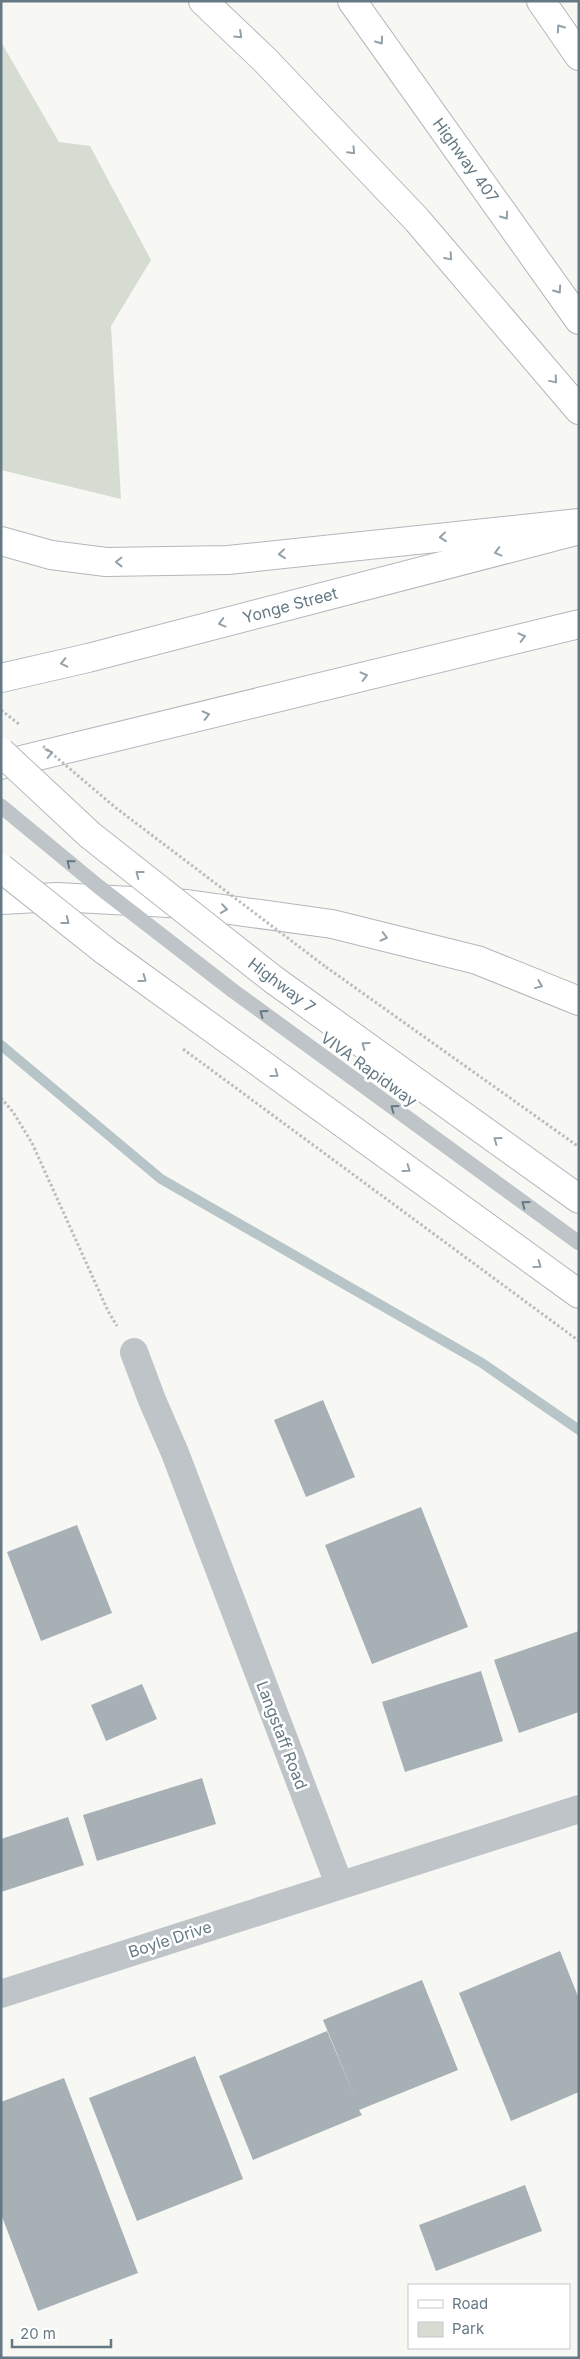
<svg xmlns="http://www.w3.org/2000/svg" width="580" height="2359" viewBox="0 0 580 2359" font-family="Inter,sans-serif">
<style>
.green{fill:#d7dcd3}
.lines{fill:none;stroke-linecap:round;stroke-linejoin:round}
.stream{stroke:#b7c5c8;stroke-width:10}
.building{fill:#a7b0b5}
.primary-casing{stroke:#b3b8bc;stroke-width:30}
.highway-casing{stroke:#b3b7ba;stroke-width:30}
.path{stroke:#b9bdbf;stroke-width:3;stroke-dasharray:2.5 2.5;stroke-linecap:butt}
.lane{stroke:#bfc4c8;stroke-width:15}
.street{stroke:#bfc4c8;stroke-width:28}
.primary{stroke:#fff;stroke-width:28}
.highway{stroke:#fff;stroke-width:28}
.primary-bridge-casing{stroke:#b3b8bc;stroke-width:30;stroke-linecap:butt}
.path-bridge{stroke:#b9bdbf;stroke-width:3;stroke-dasharray:2.5 2.5;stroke-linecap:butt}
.lane-bridge{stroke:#bfc4c8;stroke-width:15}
.primary-bridge{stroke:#fff;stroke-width:28}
.oneway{stroke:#93a1aa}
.oneway2{stroke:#657985}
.labels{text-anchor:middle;stroke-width:5;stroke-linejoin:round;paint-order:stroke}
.street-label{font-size:16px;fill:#657985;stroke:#fff}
</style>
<rect width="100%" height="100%" fill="#f7f7f4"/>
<path class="green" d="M1,42L59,142L90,146L151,260L111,326L121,499L1,470Z"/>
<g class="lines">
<path class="stream" d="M1,1045L161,1179L482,1363L579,1430"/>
</g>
<path class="building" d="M323,1400L355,1477L306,1497L274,1420Z
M421,1507L468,1627L372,1664L325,1545Z
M77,1525L112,1613L41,1641L7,1552Z
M579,1631V1712L519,1733L494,1660Z
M481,1671L503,1741L405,1772L382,1702Z
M142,1684L157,1719L106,1741L91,1705Z
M202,1778L216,1824L97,1861L83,1815Z
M68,1817L84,1865L1,1892V1839Z
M560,1951L579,1999V2092L511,2121L459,1993Z
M422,1980L458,2070L359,2110L362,2115L253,2160L219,2076L327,2031L357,2102L323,2020Z
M195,2056L243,2179L137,2221L89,2098Z
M64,2078L138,2273L38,2311L1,2214V2102Z
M525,2185L542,2231L436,2271L419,2225Z"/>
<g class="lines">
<defs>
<path id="primary" d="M1,678L88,658L572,532
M1,765L579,624
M104,950L579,1294
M274,980L579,1199"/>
<path id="highway" d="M203,1L265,60L417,220L579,410
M352,1L579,320
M541,1L579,56
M1,541L51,555L106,562L228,560L579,523
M1,900L57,897L187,904L332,924L477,960L579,1001"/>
</defs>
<use href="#primary" class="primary-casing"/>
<use href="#highway" class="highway-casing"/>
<path class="path" d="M326,967L579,1147
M183,1049L579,1341
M1,1098L13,1112L32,1143L108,1311L117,1326"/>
<path class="lane" d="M232,990L579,1243"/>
<path class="street" d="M134,1352L152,1400L175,1453L339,1884
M1,1994L579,1809"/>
<use href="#primary" class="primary"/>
<use href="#highway" class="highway"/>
<defs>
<path id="primary-bridge" d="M1,752L90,835L274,980
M1,868L104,950"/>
</defs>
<use href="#primary-bridge" class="primary-bridge-casing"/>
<path class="path-bridge" d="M1,710L20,725
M43,746L116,808L326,967"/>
<path class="lane-bridge" d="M1,806L99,887L232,990"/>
<use href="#primary-bridge" class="primary-bridge"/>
</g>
<defs><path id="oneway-chevron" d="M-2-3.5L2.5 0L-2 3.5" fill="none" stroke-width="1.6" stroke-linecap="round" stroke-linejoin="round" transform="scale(1.25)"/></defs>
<g class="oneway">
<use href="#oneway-chevron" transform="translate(560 28) rotate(-125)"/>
<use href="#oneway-chevron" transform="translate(239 35) rotate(43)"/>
<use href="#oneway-chevron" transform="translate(380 41) rotate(54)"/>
<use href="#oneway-chevron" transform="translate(352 151) rotate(47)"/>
<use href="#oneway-chevron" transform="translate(505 216) rotate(54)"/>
<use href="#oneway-chevron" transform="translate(449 257) rotate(49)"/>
<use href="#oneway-chevron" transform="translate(558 290) rotate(55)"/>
<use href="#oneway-chevron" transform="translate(554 380) rotate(50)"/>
<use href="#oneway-chevron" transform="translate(443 537) rotate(174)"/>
<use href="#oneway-chevron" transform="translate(498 552) rotate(165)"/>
<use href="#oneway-chevron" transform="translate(282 554) rotate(174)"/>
<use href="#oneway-chevron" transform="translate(119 562) rotate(179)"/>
<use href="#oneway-chevron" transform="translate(222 623) rotate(165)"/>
<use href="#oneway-chevron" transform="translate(522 637) rotate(-14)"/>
<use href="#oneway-chevron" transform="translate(64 663) rotate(167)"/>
<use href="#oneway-chevron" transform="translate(364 676) rotate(-14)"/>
<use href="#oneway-chevron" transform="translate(206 715) rotate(-14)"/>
<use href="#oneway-chevron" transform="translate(49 753) rotate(-14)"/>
<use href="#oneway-chevron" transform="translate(139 874) rotate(-142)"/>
<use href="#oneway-chevron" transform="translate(224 909) rotate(8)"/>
<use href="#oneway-chevron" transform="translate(66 921) rotate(38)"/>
<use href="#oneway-chevron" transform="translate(384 937) rotate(14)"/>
<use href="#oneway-chevron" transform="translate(143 979) rotate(36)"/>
<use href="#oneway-chevron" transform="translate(539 985) rotate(22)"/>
<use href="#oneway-chevron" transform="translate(365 1045) rotate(-144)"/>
<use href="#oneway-chevron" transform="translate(275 1074) rotate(36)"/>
<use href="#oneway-chevron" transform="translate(497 1140) rotate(-144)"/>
<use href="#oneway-chevron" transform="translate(407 1169) rotate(36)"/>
<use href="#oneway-chevron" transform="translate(538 1265) rotate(36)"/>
</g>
<g class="oneway2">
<use href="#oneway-chevron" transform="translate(70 863) rotate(-141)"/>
<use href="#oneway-chevron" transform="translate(263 1013) rotate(-144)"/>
<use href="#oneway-chevron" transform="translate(394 1108) rotate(-144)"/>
<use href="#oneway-chevron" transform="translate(525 1204) rotate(-144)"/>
</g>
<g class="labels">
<g class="street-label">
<text transform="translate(466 160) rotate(54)" y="6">Highway 407</text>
<text transform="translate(290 605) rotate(-15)" y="6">Yonge Street</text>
<text transform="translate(282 985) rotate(37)" y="6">Highway 7</text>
<text transform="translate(369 1069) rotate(36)" y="6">VIVA Rapidway</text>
<text transform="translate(282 1735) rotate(69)" y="6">Langstaff Road</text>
<text transform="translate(170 1939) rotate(-18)" y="6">Boyle Drive</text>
</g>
</g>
<rect width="580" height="2359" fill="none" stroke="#657985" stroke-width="5"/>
<rect x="408" y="2284" width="162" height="65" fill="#ffffff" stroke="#c1c9ce"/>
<rect x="418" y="2300" width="25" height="8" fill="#ffffff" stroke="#c1c9ce"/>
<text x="452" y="2309" font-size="15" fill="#657985">Road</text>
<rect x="418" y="2322" width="25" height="15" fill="#d7dcd3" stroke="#c1c9ce"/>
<text x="452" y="2334" font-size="15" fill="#657985">Park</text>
<path d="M12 2339v8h99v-8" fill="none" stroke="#657985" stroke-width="2.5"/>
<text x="20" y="2339" font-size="15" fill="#657985" stroke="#ffffff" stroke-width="4" paint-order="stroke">20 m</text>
</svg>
